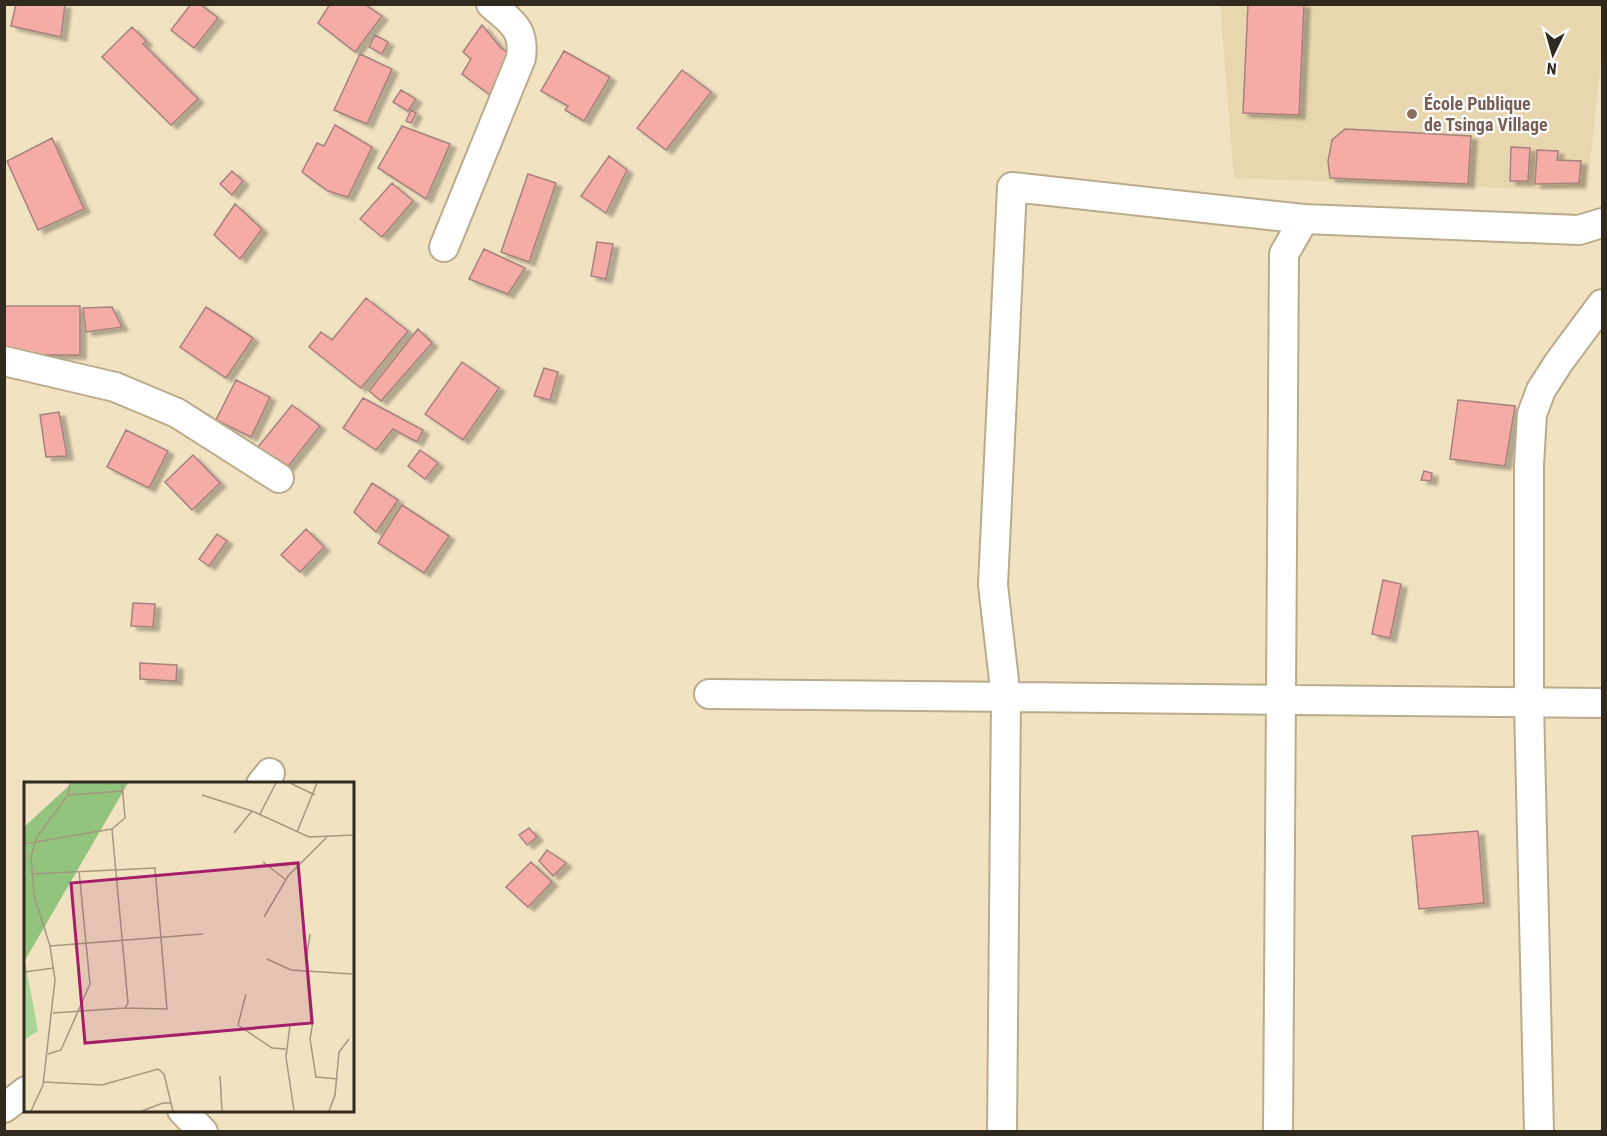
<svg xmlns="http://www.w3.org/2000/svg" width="1607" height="1136" viewBox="0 0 1607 1136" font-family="'Roboto Condensed',sans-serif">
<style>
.built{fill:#e8d6af}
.building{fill:#f5aca6;stroke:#a6817e;stroke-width:1.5;filter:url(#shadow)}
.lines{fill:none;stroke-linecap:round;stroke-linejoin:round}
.street-casing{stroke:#b9ab8b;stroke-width:32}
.street{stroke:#fff;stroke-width:28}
.education-dot{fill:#8d6e63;stroke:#fff;stroke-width:2}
.labels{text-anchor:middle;stroke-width:4.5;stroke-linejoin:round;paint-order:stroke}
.education-label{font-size:18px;font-weight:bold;fill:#785e54;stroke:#fff;text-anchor:start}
.inset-road{fill:none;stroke:#a49880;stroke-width:1.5}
.view{fill:#a41e69;fill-opacity:0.15;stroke:#a41e69;stroke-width:3}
.inset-edge{fill:none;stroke:#302a1e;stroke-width:3}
</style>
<defs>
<filter id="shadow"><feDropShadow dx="6" dy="4" stdDeviation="1.5" flood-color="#0004"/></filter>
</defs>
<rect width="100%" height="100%" fill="#f1e2c1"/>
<path class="built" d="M1220,5H1602V50L1587,191L1234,178Z"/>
<path class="building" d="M16,4H65L61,37L11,26Z
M191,4H200L218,18L194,48L171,30Z
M330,4H364L382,16L355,52L318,23Z
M1248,4H1304L1299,115L1243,113Z
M482,25L501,48L520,61L494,98L462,74L471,59L463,52Z
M132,27L146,41L143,44L198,99L171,125L102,57Z
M375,35L388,42L382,54L369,47Z
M564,51L610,77L584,121L565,110L568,106L541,91Z
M360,54L392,69L367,124L334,110Z
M682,70L711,92L666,150L637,128Z
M401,90L416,99L408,111L393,102Z
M411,110L416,113L411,123L406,121Z
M335,125L372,147L348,197L328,191L302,172L317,143L324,146Z
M402,126L450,144L426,199L378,168Z
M1345,129L1471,136L1468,184L1330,178L1328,161L1332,140Z
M52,138L84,209L38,230L7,161Z
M1511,147L1530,148L1528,181H1510Z
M1537,150L1558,151L1557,160L1581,161L1579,183L1535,184Z
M609,156L627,170L606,213L581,196Z
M232,171L243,181L232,195L220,184Z
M528,174L556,183L529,262L501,252Z
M392,183L413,201L382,237L360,219Z
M235,204L262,229L240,259L214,235Z
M597,242L613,244L606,279L591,276Z
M484,249L525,268L508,294L469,279Z
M366,298L408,331L361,388L309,347L321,332L332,340Z
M5,306H80V355H4Z
M112,307L122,327L86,332L83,308Z
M206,307L253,338L226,378L180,347Z
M418,329L432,343L381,401L369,391Z
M462,362L499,388L463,440L425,414Z
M544,368L558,372L550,400L534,396Z
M236,380L270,397L251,437L216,420Z
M363,398L423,430L417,442L393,429L376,450L343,428Z
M1458,400L1515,406L1505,466L1450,459Z
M292,405L320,426L282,474L254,452Z
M59,412L67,456L46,457L40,415Z
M126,430L168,451L149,488L107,467Z
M420,450L438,463L425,479L408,466Z
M193,455L220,483L192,510L165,482Z
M1424,471L1432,473L1431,481L1421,480Z
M372,483L398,500L376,532L354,512Z
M402,505L449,536L424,573L378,543Z
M306,529L324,547L300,572L281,555Z
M217,534L227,541L209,566L199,559Z
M1383,580L1401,584L1390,638L1372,634Z
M133,603L155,604L153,627L131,626Z
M140,663L177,665L176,681L140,679Z
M529,828L537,837L527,845L519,835Z
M1478,831L1484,903L1419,909L1412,836Z
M547,850L566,863L553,876L539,861Z
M531,862L552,882L528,907L506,887Z"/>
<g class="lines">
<defs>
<path id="street" d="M444,247L521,58C525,28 511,22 491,4
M4,361L115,387L177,413L279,478
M709,694L1602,703
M261,784L270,773
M4,1108L26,1091
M182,1110L203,1132
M1002,1132L1006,698L993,585L1012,187L1304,219
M1278,1132L1284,254L1304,219L1579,230L1602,223
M1539,1132L1529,704V465L1532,414L1541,390L1559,362L1602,304"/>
</defs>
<use href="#street" class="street-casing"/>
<use href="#street" class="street"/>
</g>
<circle class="education-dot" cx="1412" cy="114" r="6"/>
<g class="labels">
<g class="education-label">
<text x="1424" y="110">École Publique<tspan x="1424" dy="21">de Tsinga Village</tspan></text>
</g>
</g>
<g transform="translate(24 782)">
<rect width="330" height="330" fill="#f1e2c1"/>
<path d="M1,179L14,249L0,258V180Z" fill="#aad599"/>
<path d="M48,1H104L0,180V45Z" fill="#93c47e"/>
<path class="inset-road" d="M266,1L291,13M44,13L99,9M178,13L228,29L285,55L330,53M236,32L252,1M273,50L293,1M210,51L228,29M0,62L88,47M239,80L262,98M7,92L131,86L143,227L101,226M240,135L264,94L303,55M286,152L283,173L289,239L286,257L292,295L314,297M26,164L179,152M243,177L267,188L328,192M0,190L30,186M222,212L214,243L248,266L262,267M29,231L101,226L104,221L88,47L101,36L98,1M266,243L262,275L270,329M24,272L37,268L66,202L55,89M196,294L198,329M19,300L78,303L134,287L140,292L147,321M7,329L19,303L31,198L26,164L10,113L7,74L13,55L44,13L46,1M118,329L139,321H147L149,329M305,329L311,313L315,270L325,257"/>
<path class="view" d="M274,81L288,241L61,261L47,101Z"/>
<rect width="330" height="330" class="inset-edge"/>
</g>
<rect width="1607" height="1136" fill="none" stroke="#302a1e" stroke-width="12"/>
<g transform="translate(1553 54) rotate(185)" stroke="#ffffff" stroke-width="4.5" paint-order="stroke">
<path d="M0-4.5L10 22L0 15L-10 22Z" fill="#302a1e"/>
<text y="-9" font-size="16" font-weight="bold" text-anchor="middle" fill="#302a1e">N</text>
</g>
</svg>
